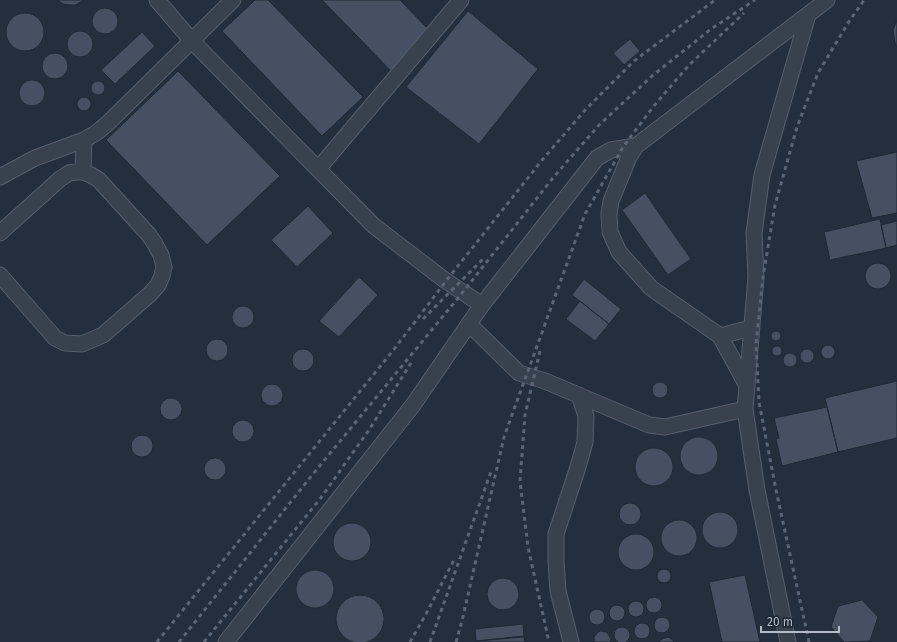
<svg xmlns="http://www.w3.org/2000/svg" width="897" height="642" viewBox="0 0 897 642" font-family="'Fira Sans',sans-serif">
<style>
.building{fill:#455162;stroke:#1f2835}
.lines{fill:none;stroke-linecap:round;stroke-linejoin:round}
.lane-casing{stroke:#565f6c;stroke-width:17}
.lane{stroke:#38414e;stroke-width:15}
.rail{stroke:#5a6575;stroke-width:3;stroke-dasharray:4 4;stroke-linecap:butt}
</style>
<rect width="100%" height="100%" fill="#242f3e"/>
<path class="building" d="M57,0H83L76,5H70L63,4Z
M255,0H268L363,97L322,136L222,31Z
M322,0H400L429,30L392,72Z
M92 21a13 13 0 1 1 26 0a13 13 0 1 1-26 0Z
M468,11L538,69L479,144L406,87Z
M6 32a19 19 0 1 1 38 0a19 19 0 1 1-38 0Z
M897,20V47L895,43L893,30Z
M67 44a13 13 0 1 1 26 0a13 13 0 1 1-26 0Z
M142,32L155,46L115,84L101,70Z
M630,39L640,51L624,65L613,53Z
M42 66a13 13 0 1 1 26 0a13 13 0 1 1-26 0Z
M178,71L280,176L207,245L106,140Z
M19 93a13 13 0 1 1 26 0a13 13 0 1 1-26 0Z
M91 88a7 7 0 1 1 14 0a7 7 0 1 1-14 0Z
M77 104a7 7 0 1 1 14 0a7 7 0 1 1-14 0Z
M897,152V213L872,218L856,161Z
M645,193L691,259L668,275L622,210Z
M308,206L333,233L297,267L271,240Z
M880,219L886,248L830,260L824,232Z
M897,221V245L886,248L881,225Z
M865 276a13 13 0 1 1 26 0a13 13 0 1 1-26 0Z
M359,277L378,295L339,337L319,321Z
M584,279L621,309L609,324L572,295Z
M580,301L609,324L595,341L566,319Z
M232 317a11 11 0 1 1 22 0a11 11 0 1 1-22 0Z
M771 336a5 5 0 1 1 10 0a5 5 0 1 1-10 0Z
M206 350a11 11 0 1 1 22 0a11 11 0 1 1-22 0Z
M821 352a7 7 0 1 1 14 0a7 7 0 1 1-14 0Z
M772 351a5 5 0 1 1 10 0a5 5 0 1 1-10 0Z
M292 360a11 11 0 1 1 22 0a11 11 0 1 1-22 0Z
M800 356a7 7 0 1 1 14 0a7 7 0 1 1-14 0Z
M783 360a7 7 0 1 1 14 0a7 7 0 1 1-14 0Z
M897,381V438L838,452L825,398Z
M652 390a8 8 0 1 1 16 0a8 8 0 1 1-16 0Z
M261 395a11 11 0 1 1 22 0a11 11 0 1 1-22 0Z
M160 409a11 11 0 1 1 22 0a11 11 0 1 1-22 0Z
M827,407L838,452L782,466L776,439L779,438L774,418Z
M232 431a11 11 0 1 1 22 0a11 11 0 1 1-22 0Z
M131 446a11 11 0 1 1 22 0a11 11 0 1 1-22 0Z
M680 456a19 19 0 1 1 38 0a19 19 0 1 1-38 0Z
M635 467a19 19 0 1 1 38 0a19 19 0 1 1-38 0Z
M204 469a11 11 0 1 1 22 0a11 11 0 1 1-22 0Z
M619 514a11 11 0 1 1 22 0a11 11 0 1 1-22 0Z
M702 530a18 18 0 1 1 36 0a18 18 0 1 1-36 0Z
M661 538a18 18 0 1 1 36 0a18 18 0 1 1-36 0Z
M333 542a19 19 0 1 1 38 0a19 19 0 1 1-38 0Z
M618 552a18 18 0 1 1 36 0a18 18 0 1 1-36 0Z
M657 576a7 7 0 1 1 14 0a7 7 0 1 1-14 0Z
M296 589a19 19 0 1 1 38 0a19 19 0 1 1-38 0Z
M745,575L760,642H722L709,582Z
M487 594a16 16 0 1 1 32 0a16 16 0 1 1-32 0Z
M336 619a24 24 0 1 1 48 0a24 24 0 1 1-48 0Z
M646 605a8 8 0 1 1 16 0a8 8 0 1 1-16 0Z
M862,600L878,617L870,641L844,642L831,627L838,606Z
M628 609a8 8 0 1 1 16 0a8 8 0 1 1-16 0Z
M609 613a8 8 0 1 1 16 0a8 8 0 1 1-16 0Z
M589 617a8 8 0 1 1 16 0a8 8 0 1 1-16 0Z
M654 625a8 8 0 1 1 16 0a8 8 0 1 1-16 0Z
M634 631a8 8 0 1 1 16 0a8 8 0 1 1-16 0Z
M523,624L524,636L476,641L475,629Z
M614 635a8 8 0 1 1 16 0a8 8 0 1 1-16 0Z
M601,631L606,632L608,634L611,639L610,642H594V637L598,632Z
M524,637L525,642H477V641Z
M668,637L673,640L674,642H659L662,639Z"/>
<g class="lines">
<defs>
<path id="lane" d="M157,0L192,41L374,226L446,281L482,305L597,158L611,150L636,146L827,0
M636,146L629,157L611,201L609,214L610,232L619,252L651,288L720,336
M318,169L461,0
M83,172L84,140
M0,177L35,158L84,140L96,133L108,123L233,0
M0,233L60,179L69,173L76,172H83L91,175L99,180L149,235L155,244L161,255L164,267L162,276L158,285L150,294L103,335L82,344L65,343L55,338L0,275
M469,324L519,373L545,381L649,425L665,427L745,409
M747,386L720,336L751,328
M226,642L413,405L482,305
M571,642L558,591L556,561V534L578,467L585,442L586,416L579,395
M788,642L757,490L745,409L756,277L754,233L762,175L808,15"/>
</defs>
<use href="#lane" class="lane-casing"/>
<use href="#lane" class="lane"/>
<path class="rail" d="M423,319L485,257
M540,351L525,415L520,481L528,547L549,642
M157,642L395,348L446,281L543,159L586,109L634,61L715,0
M179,642L313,474L463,292L552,179L599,125L652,76L711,29L755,0
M204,642L320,499L369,430L411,363
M410,642L426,614L455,558
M430,642L492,469
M456,642L462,621L504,437L585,214L623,147L653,107L689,65L744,13
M809,642L776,490L759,402L756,344L763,277L775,205L797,127L818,73L848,23L864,0"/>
</g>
<path d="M761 626v6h78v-6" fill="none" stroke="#b4bcc9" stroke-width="2"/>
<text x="767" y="626" font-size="12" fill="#b4bcc9" stroke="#1d2633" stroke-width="3" paint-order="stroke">20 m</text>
</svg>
